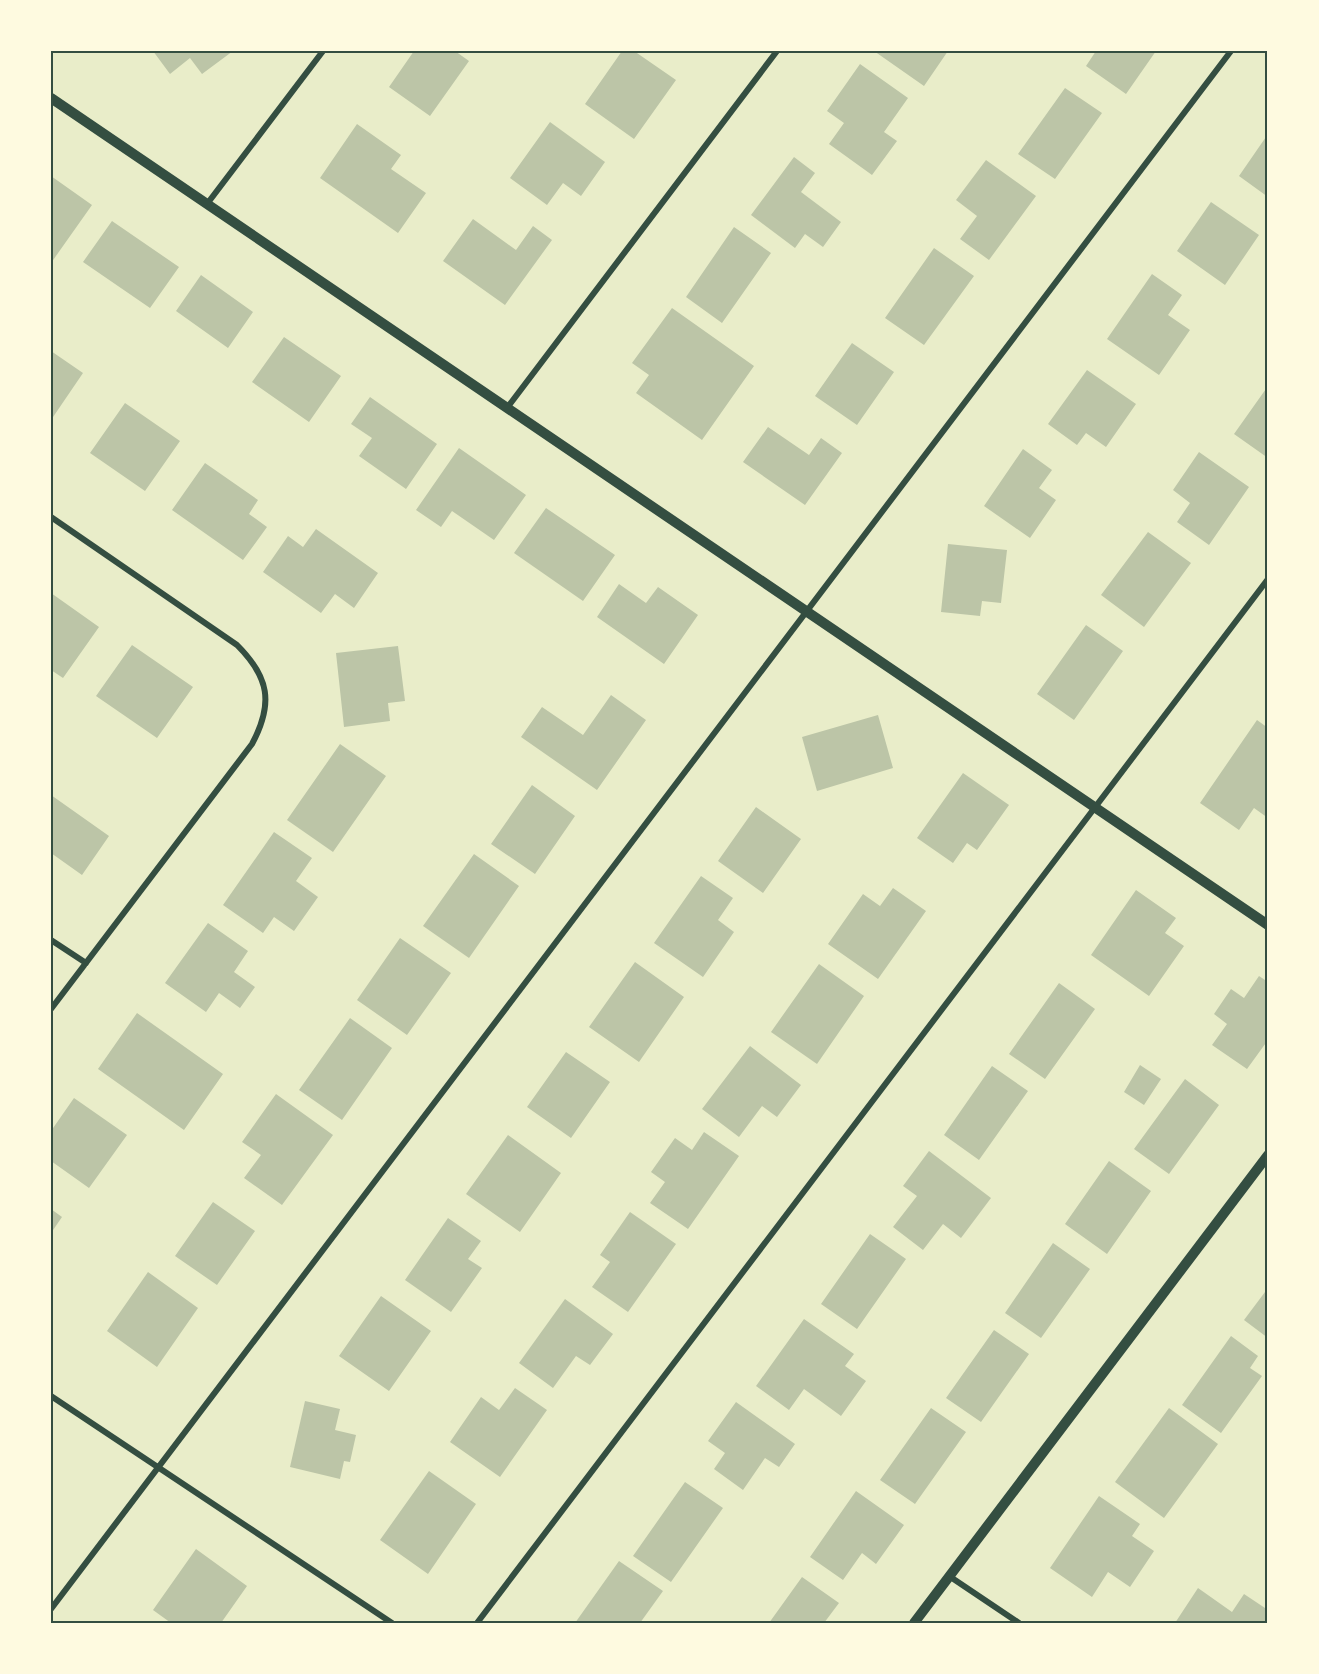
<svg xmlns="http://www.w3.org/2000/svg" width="1319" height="1674" viewBox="0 0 1319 1674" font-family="'Libre Baskerville',serif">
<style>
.building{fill:#bcc5a7}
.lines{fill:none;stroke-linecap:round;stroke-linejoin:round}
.minor{stroke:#344e41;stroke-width:6}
.tertiary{stroke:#344e41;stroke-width:10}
.neatline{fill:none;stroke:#344e41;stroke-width:2}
</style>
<rect width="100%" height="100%" fill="#e9edc9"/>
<path class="building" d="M153,51H233L202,74L190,58L170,74Z
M414,51H455L469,61L430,116L389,87Z
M622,51H634L676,80L634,139L585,104Z
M874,51H948L924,86Z
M1096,51H1156L1126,94L1086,66Z
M860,64L908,98L884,132L897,141L872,175L829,144L844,123L827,111Z
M1065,88L1102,113L1055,179L1018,154Z
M550,122L605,162L581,196L563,183L547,205L510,178Z
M357,124L401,155L391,169L426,193L398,233L320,178Z
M1268,134V197L1239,176Z
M794,157L815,173L801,192L841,222L823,247L805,234L795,248L751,215Z
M986,160L1036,196L989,260L960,239L977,216L956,200Z
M51,176L92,205L51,263Z
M1211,202L1259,235L1225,285L1177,251Z
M473,219L516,250L533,226L552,240L505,305L443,261Z
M112,221L179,267L150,308L83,262Z
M734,227L771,253L722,323L686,297Z
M934,248L974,276L924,345L885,318Z
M1152,274L1182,295L1168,315L1190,330L1159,375L1107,339Z
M201,275L253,312L228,348L176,311Z
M672,308L754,366L702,440L636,393L649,375L632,363Z
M284,337L341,376L309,422L252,382Z
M852,343L894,372L857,425L815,396Z
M51,351L83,373L51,420Z
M1087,370L1136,404L1106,447L1086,433L1077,445L1048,424Z
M1268,386V458L1234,434Z
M370,397L437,444L406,489L359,456L372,438L351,424Z
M125,403L180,441L145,491L90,453Z
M768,427L809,455L821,438L842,453L805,505L743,462Z
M459,448L526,495L494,540L452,511L441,527L416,510Z
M1023,449L1052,470L1039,488L1056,500L1030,538L984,506Z
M1199,452L1249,487L1209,545L1177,522L1190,503L1173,490Z
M205,463L258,500L249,514L267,527L243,560L172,510Z
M546,508L615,555L583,601L514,553Z
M316,529L378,573L354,608L335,594L321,613L263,572L288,536L303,547Z
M1148,532L1191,563L1144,627L1101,595Z
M948,544L1007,550L1001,603L982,601L980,616L941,612Z
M619,584L646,603L658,587L698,615L664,664L597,617Z
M51,593L99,627L63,678L51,670Z
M1086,625L1123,651L1074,720L1037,694Z
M132,645L193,687L157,738L96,696Z
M398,646L405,701L388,703L390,721L344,727L336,653Z
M611,695L646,720L597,790L521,737L542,707L583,735Z
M878,715L893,768L817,791L802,737Z
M1257,720L1268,728V818L1254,808L1239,830L1200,803Z
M340,744L386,776L333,852L287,820Z
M963,773L1009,805L977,850L967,843L953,863L917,838Z
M532,785L575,816L535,874L491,844Z
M51,795L109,836L82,875L51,853Z
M756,807L801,839L763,893L718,861Z
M274,832L312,858L296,881L318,897L294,931L274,917L263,933L223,905Z
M474,854L519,886L469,958L423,926Z
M701,876L733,898L718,920L734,932L703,977L654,943Z
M893,888L926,911L878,979L828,944L863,894L880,906Z
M1136,890L1176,918L1165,933L1184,946L1149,996L1091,955Z
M208,923L248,951L234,972L255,987L240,1008L219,993L206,1012L165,983Z
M400,938L451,973L407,1035L357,1000Z
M635,962L684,997L639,1062L589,1027Z
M819,964L864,996L817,1064L771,1032Z
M1259,976L1268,982V1040L1247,1069L1212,1045L1227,1024L1214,1014L1231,989L1244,998Z
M1059,983L1095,1009L1045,1079L1009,1054Z
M137,1013L223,1074L184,1130L98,1069Z
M350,1018L392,1048L342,1120L299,1090Z
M750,1046L801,1085L777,1117L762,1106L739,1137L702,1109Z
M566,1052L610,1082L571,1138L527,1107Z
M1140,1065L1161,1079L1144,1105L1124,1092Z
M992,1066L1028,1091L979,1160L944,1135Z
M1185,1079L1219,1105L1169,1174L1134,1149Z
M276,1094L333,1135L282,1205L244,1178L261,1155L242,1142Z
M74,1098L127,1135L89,1188L51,1161V1131Z
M704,1132L739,1156L688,1229L650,1203L665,1182L651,1172L675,1138L692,1150Z
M508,1135L561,1173L520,1232L466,1194Z
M929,1151L991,1198L961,1238L943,1224L923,1250L893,1227L917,1196L903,1186Z
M1109,1161L1151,1191L1107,1254L1065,1224Z
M213,1202L255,1231L217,1285L175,1256Z
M51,1209L62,1217L51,1233Z
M630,1212L676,1244L628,1312L592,1287L610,1262L600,1255Z
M448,1218L481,1241L468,1259L482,1268L451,1312L405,1280Z
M870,1234L906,1259L857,1329L821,1304Z
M1053,1243L1090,1269L1041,1338L1005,1313Z
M148,1272L198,1308L157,1367L107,1331Z
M1268,1288V1338L1244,1320Z
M381,1296L431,1331L389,1391L339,1356Z
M565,1299L613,1334L590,1365L576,1356L553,1388L519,1363Z
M804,1319L854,1354L845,1366L866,1381L841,1416L804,1389L789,1410L756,1386Z
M994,1330L1029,1354L981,1422L946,1398Z
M1231,1336L1258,1356L1250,1368L1262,1376L1221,1433L1182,1405Z
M515,1388L547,1410L500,1477L450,1442L481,1397L499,1410Z
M305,1401L340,1409L335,1430L356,1435L350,1462L344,1461L340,1479L290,1467Z
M736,1402L795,1444L779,1467L765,1458L743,1490L714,1469L725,1453L708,1441Z
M931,1408L966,1432L915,1504L880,1480Z
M1169,1408L1218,1444L1164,1518L1115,1482Z
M429,1471L476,1504L428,1574L380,1540Z
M685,1482L723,1508L671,1582L633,1556Z
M856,1491L904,1525L876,1564L862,1553L843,1580L810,1557Z
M1099,1496L1140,1524L1132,1536L1154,1551L1130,1587L1108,1572L1092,1597L1050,1568Z
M196,1549L247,1586L221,1623H171L153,1610Z
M619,1561L663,1591L640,1623H575Z
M802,1577L839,1603L824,1623H769Z
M1198,1588L1232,1612L1244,1594L1268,1610V1623H1175Z"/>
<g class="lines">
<path class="minor" d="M207,204L323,51
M507,408L777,51
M51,517L237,645C269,677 274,703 252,744L51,1009
M51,940L86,963
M51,1396L392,1623
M949,1576L1019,1623
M51,1609L1231,51
M477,1623L1268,579"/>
<path class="tertiary" d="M51,98L1268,925
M914,1623L1268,1155"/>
</g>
<rect width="1319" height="1674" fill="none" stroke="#fefae0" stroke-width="105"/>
<rect x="52" y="52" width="1214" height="1570" class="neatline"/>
</svg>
